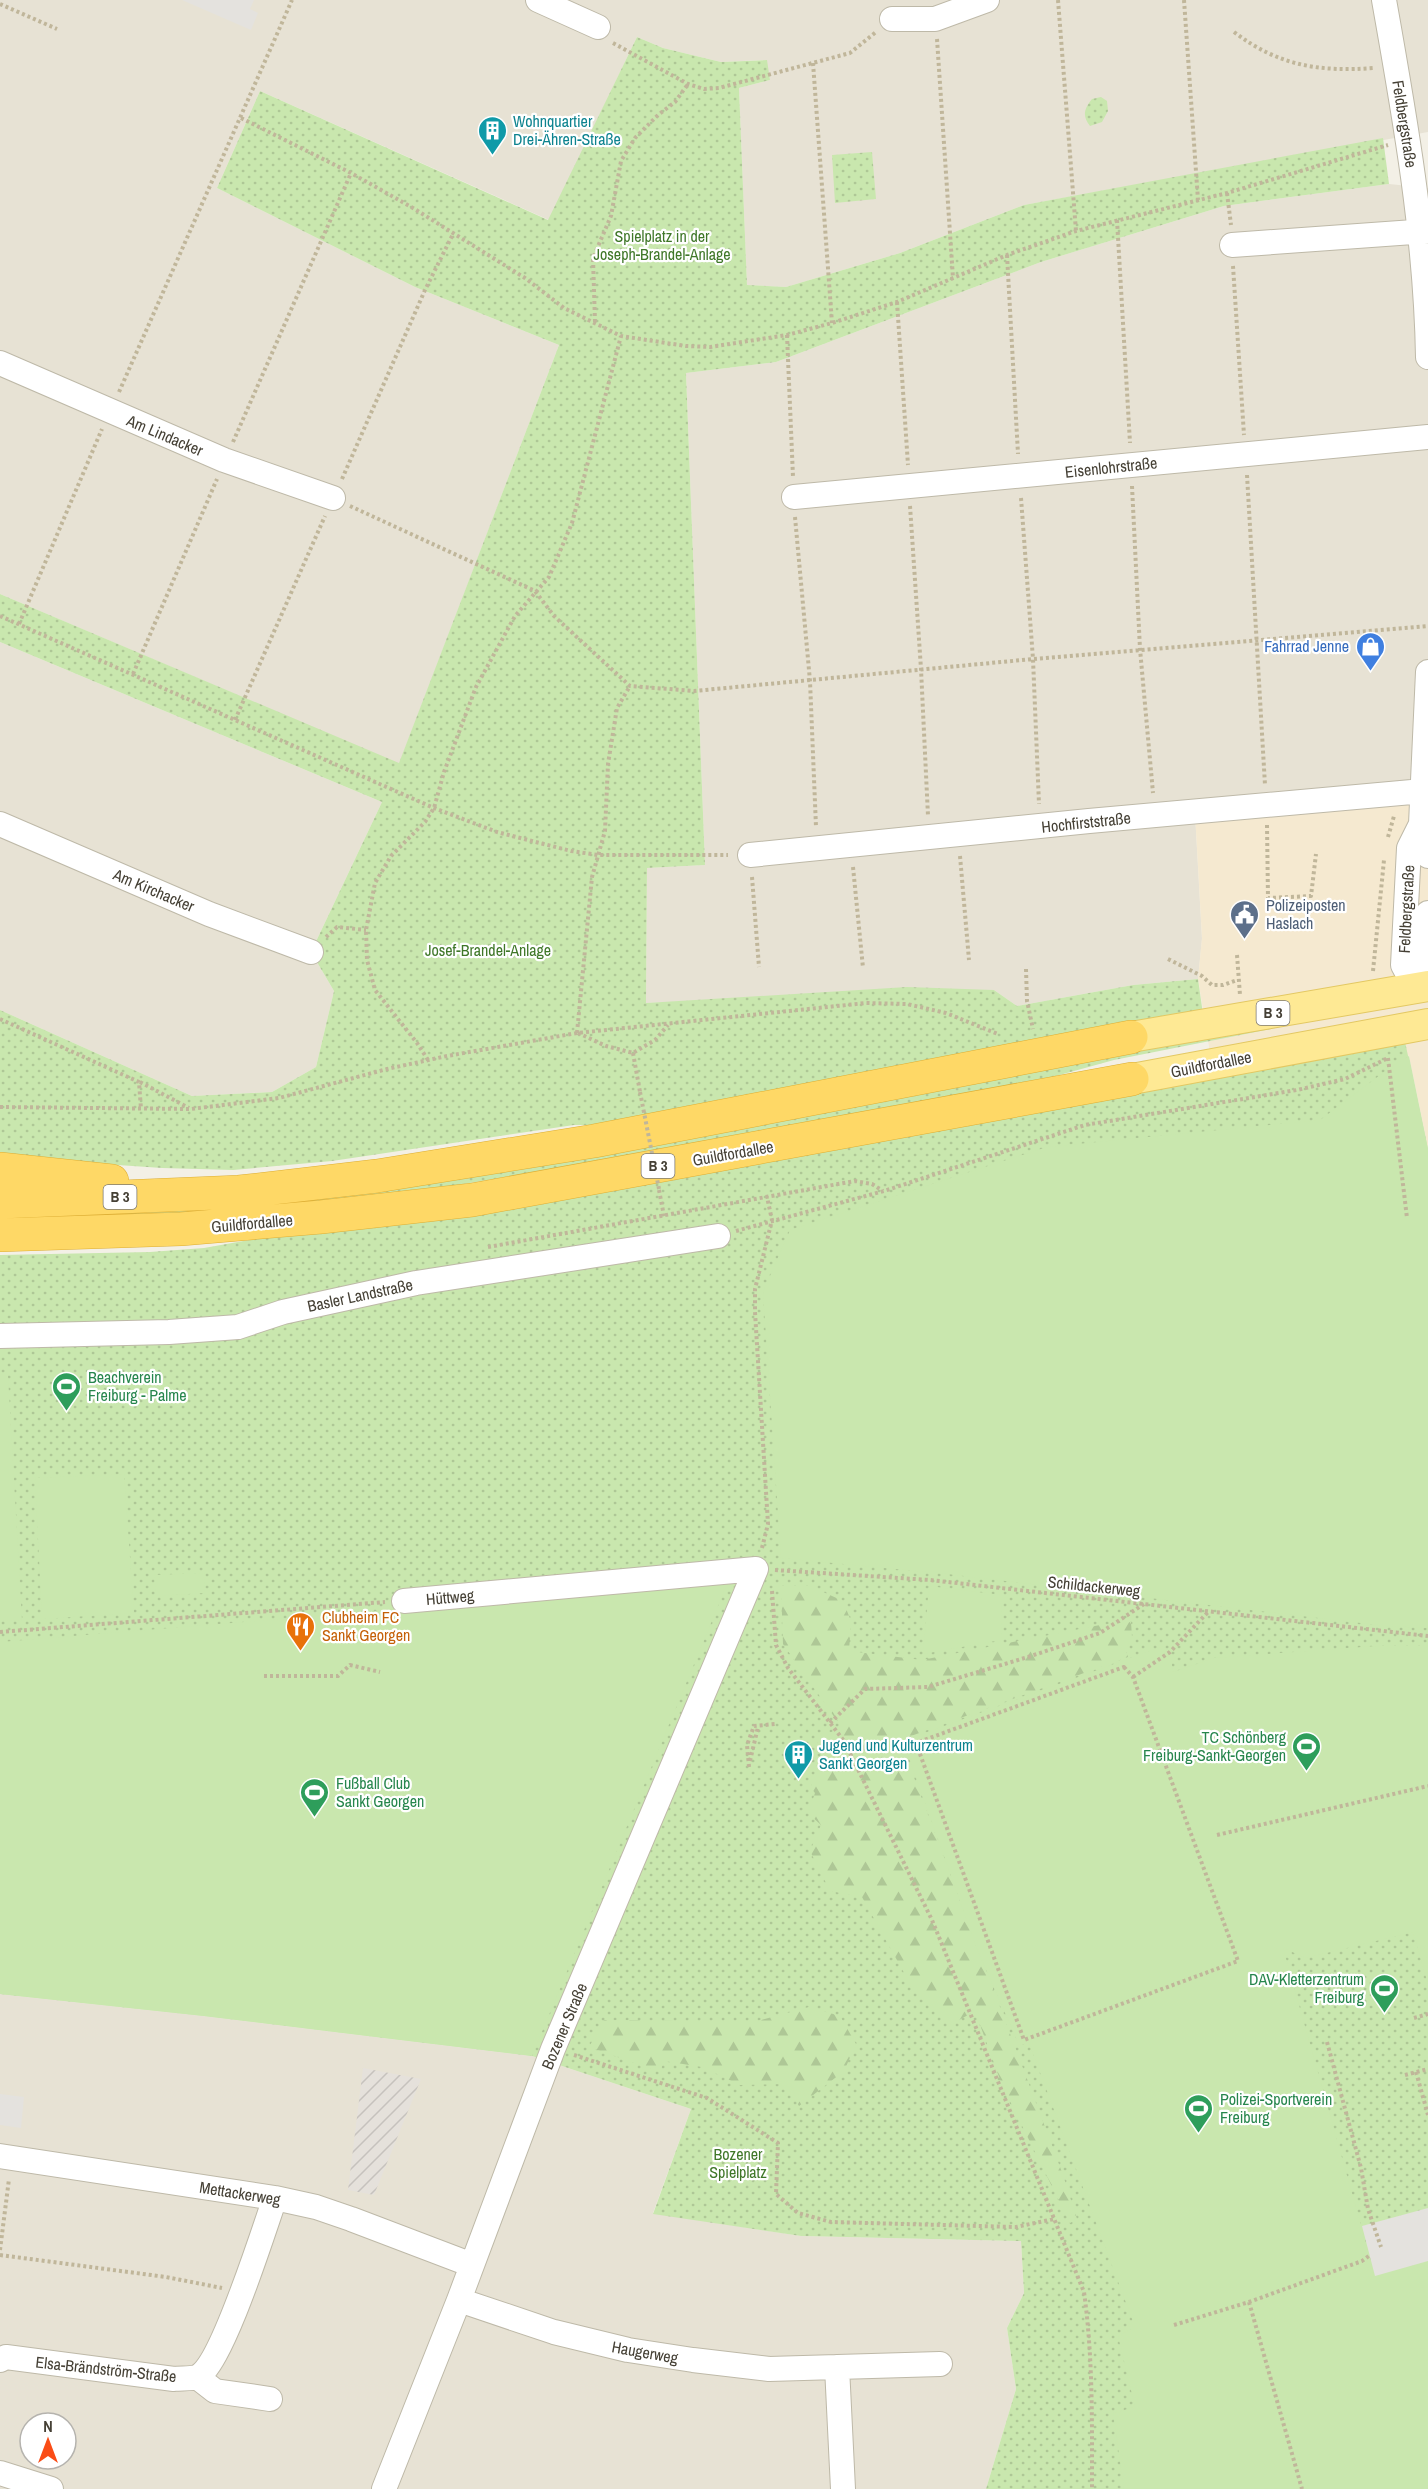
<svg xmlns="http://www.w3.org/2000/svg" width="1428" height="2489" viewBox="0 0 1428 2489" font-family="'Archivo Narrow',sans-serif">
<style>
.residential{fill:#e7e2d4;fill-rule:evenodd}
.commercial{fill:#f5e9d0}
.industrial{fill:url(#industrial-furrows)}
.grass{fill:url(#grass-dots)}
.forest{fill:url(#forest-firs)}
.garden{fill:#c9e7ae}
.parking{fill:#e4e2de}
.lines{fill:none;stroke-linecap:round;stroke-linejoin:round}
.minor-casing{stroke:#beb9a8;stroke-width:26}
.major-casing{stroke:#e3c863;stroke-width:32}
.highway-casing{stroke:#ddae35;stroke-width:34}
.path{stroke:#c0b69a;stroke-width:4;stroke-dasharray:3 3;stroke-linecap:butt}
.minor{stroke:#fff;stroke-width:24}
.major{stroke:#fee994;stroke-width:30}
.highway{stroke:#fed866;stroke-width:33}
.path-bridge{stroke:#c0b69a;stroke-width:4;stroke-dasharray:3 3;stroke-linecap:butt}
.labels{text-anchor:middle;stroke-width:4.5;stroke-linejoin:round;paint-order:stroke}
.shield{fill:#fff;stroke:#7d7972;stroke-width:1.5}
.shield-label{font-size:15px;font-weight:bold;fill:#454035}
.culture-label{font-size:16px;fill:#0d838f;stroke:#fff;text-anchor:start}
.street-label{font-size:16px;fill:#454035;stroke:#fff}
.park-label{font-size:16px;fill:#3f7728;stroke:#fff}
.shop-label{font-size:16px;fill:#366cbe;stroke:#fff;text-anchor:end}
.service-label{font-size:16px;fill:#4e5e75;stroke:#fff;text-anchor:start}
.leisure-label{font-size:16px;fill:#27864d;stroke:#fff;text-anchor:start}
.food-label{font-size:16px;fill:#c56008;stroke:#fff;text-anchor:start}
</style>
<defs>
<pattern id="industrial-furrows" width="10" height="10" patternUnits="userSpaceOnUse" patternTransform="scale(1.5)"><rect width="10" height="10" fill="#e5e1db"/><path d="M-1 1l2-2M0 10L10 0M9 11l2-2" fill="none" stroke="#c6c2bd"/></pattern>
<pattern id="grass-dots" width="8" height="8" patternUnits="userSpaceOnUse" patternTransform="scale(1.5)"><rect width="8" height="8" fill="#c9e7ae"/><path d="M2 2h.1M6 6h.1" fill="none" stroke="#aec796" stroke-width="1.8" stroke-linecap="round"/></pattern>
<pattern id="forest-firs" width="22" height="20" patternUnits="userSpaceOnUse" patternTransform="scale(1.5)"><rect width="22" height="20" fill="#c9e7ae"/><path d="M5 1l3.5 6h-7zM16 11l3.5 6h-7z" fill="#aec796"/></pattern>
</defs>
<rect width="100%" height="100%" fill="#f3f0e6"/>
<path class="residential" d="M0,0H1428V132L1024,205L900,253L786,287L747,285L739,88L770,80L766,60L721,62L663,48L637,37L549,220L260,91L217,188L415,287L559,345L399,764L0,594Z
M1389,184L1428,188V734L1426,792L1195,813L1202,939L1198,979L1133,985L1017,1006L994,990L646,1003L647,868L705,865L686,373L776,362L1041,262L1224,206Z
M0,642L382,802L311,952L334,991L316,1067L272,1092L192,1096L0,1010Z
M0,1994L204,2016L532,2056L691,2109L653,2213L801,2236L1021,2241L1024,2293L1007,2328L1016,2389L986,2489H0ZM30,2423H66V2459H30Z"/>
<path class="commercial" d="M1428,734V1149L1409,1056L1213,1071L1198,979L1202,938L1195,813L1425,792Z"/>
<path class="industrial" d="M363,2068L421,2079L374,2195L348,2190Z"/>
<path class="grass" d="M637,37L663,48L721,62L767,60L770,80L739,88L747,285L786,287L900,253L1024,205L1383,138L1389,184L1224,206L1041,262L776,362L686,373L705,865L647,868L646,1003L907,987L994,990L1017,1006L1133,985L1198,979L1203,1014L624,1125H574L332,1161L233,1170L162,1168L0,1157V1010L192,1096L272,1092L316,1067L334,991L311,952L382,802L0,642V594L399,763L559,345L415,287L217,188L260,91L548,220Z
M1101,97L1107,101L1108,111L1102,122L1090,126C1082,116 1084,109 1092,99Z
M872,152L876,199L835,203L832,155Z
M1371,1009L1114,1060L1045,1079L659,1151L452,1186L208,1214L0,1223V1213L899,1094Z
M1404,1037L1428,1149V2489H986L1016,2389L1007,2328L1024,2293L1021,2241L801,2236L653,2214L691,2109L532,2056L204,2016L0,1994V1255L150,1252L204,1248Z"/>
<path class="forest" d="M781,1586H810L843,1601L851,1621L849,1651L922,1660L1100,1625L1131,1622L1132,1637L1126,1651L1128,1657L900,1740L1063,2175L1077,2219L1070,2223L1002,2085L975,2011L952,2024L913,1989L862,1897L830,1891L810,1851L821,1825L808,1813L815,1793L811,1788L813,1776L817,1771L816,1766L821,1763V1753L816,1747L819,1738L818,1737L842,1728L783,1644Z
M809,2007L840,2016L856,2044L844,2071L799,2106L786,2084L740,2085L702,2067L664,2061L660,2072L589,2047L604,2020L754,2022Z"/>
<path class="garden" d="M1409,1056L1428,1149V1628L1386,1626L947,1574L781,1558L763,1292L790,1230L1047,1147L1320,1120L1388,1069Z
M0,1376H8L22,1620L0,1621Z
M124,1474L134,1613L42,1619L35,1478Z
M204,1573L205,1593L156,1596L154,1575Z
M728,1582L532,2056L204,2016L0,1994V1642Z
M929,1586L1002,1595L1001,1640L923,1654Z
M1163,1646L1170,1652L1173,1672L1214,1658L1376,1646H1428V1984L1413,1932L1306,1958L1283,1948L1375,2275L1428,2261V2489H1124L1113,2413L1135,2407L1118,2336L1135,2327L1029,2043L1019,2045L977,1949L903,1741Z"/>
<path class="parking" d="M182,0H254L250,9L258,13L251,30Z
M0,2094L24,2097L21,2128L0,2125Z
M1428,2208V2261L1375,2276L1362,2226Z"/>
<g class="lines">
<defs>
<path id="minor" d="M538,0L598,27
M1384,0C1405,118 1426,237 1428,357
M892,19H935L987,0
M1232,245L1428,231
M0,363L224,460L333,498
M794,497L1428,437
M1428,672L1421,824L1428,856
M0,824L209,914L311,952
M750,855L1089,821L1423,791
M1416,989L1403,965L1409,848L1421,824
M1416,989L1425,961L1428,913
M0,1336L169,1332L238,1327L283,1312L416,1283L718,1236
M0,2156L275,2198L316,2207L351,2219L472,2265
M459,2300L554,2332L628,2350L693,2360L769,2369L940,2364
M0,2360L6,2357L174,2379C180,2378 191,2379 197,2377C222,2365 264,2229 275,2198
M837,2367L843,2489
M197,2377L215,2391L270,2399
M0,2473L51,2489
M384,2489L459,2300L553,2049L756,1569L404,1601"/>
<path id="major" d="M1131,1037L1428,986
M1132,1079L1428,1024"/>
<path id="highway" d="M0,1169L112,1181
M0,1202L239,1192L377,1176L594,1141L1131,1037
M0,1235L181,1229L321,1217L472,1200L1132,1079"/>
</defs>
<use href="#minor" class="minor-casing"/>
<use href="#major" class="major-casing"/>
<use href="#highway" class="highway-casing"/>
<path class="path" d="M1058,0L1076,231
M1184,0L1198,200
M0,4L57,29
M1234,32C1279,66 1319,72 1374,68
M937,39L953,278
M613,43L688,84L704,89L719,88L850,53L876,32
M813,63L832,323
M241,118L351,173L413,208L525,278L564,308L621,336L686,346L710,347L787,335L832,323L897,302L1007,255L1076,231L1227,193L1388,145
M1227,193L1231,225
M1117,220L1130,443
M1007,255L1018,454
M1233,266L1244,435
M897,302L908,465
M595,322L593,258L611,216L621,161L635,138L658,115L675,102L688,84
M787,335L793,477
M119,392L292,0
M233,442L351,173
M1247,475L1265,785
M342,479L425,290L453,234
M1132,486L1140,649L1153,793
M1021,498L1033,659L1039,804
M350,506L535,591L554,616L630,686L694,691L1033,659L1428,626
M910,506L921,669L928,816
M795,517L810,681L816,827
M0,616L434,808L497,832L571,851L598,855H728
M19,624L102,429
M133,674L217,479
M235,720L325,516
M1267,825L1268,898L1311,896L1316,854
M1388,837L1394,816
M960,856L969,960
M853,867L863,968
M752,877L759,967
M326,937L337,927L366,930
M1237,955L1240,995
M1168,959L1202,976L1212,985H1223L1237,980
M1026,969L1027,1001L1033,1029
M1373,971L1384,860
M0,1019L139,1082L141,1109
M577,1033L592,877L605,831L608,764L617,708L630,686
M578,1033L606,1046L633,1053L655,1040L668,1025
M633,1053L640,1092
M1388,1058L1407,1218
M428,1060L417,1043L375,990L367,960L366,930L375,883L391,856L425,822L434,808L444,772L476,687L515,616L549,577L572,523L621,336
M140,1082L189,1108
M0,1107L191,1109L279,1098L387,1069L447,1056L577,1033L866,1003L907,1004L946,1013L998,1034
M659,1190L664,1216
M736,1231L884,1191L1085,1125L1297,1090L1345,1079L1388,1058
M488,1247L855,1181L872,1184L883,1191
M762,1548L768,1524L755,1312V1289L772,1220L767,1197
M775,1570L930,1580L1428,1636
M772,1591L776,1645L788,1668L844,1741L932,1920L1084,2292C1093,2357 1092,2423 1092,2489
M0,1632L385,1602
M1124,1667L1133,1677L1238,1961L1024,2040L916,1743Z
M264,1676H338L350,1665L380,1672
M1133,1677L1170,1652L1209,1611
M830,1723L865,1689L928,1687L1028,1657L1100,1633L1144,1604
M750,1761L758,1727
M749,1767L747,1745L754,1726L775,1724
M1217,1835L1428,1786
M1414,2018L1428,2014
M1327,2042L1361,2168L1368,2209L1381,2247
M574,2055L707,2098L778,2143L776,2194L798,2213L831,2222L1016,2227L1054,2219
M1416,2072L1428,2115
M1405,2075L1428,2069
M0,2250L9,2179
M0,2255L166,2277L222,2288
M1249,2302L1302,2489
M1174,2325L1249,2302L1362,2261L1370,2255"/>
<use href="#minor" class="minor"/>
<use href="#major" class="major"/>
<use href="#highway" class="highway"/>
<path class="path-bridge" d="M640,1092L659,1189"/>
</g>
<defs>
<symbol id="building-pin" viewBox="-11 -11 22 30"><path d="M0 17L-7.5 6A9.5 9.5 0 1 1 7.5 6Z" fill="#0f9aa8" stroke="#fff"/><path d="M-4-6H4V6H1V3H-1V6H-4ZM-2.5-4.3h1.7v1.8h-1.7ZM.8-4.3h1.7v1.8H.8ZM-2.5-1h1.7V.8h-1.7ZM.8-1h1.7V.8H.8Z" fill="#fff"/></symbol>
<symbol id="shop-pin" viewBox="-11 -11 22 30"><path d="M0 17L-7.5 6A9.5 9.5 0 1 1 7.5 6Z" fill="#3f7fe0" stroke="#fff"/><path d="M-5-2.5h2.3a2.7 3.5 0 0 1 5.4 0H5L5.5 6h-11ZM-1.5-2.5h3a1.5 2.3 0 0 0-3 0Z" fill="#fff"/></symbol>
<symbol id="civic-pin" viewBox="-11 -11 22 30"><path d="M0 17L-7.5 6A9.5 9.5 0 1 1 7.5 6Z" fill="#5c6f8a" stroke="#fff"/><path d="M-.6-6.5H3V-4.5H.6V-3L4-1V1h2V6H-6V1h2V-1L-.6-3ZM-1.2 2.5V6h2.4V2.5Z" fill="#fff"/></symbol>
<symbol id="stadium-pin" viewBox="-11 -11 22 30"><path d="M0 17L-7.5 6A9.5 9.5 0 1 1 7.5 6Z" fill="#2e9e5b" stroke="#fff"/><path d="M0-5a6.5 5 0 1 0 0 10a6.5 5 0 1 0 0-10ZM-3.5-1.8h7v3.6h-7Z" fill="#fff"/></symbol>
<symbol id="restaurant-pin" viewBox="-11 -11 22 30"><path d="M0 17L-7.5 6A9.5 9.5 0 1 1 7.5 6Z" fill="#e8710a" stroke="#fff"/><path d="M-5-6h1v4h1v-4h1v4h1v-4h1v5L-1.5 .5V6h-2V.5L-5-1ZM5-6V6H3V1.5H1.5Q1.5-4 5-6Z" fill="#fff"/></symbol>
</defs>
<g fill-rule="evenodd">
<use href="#building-pin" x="476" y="114" width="33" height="45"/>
<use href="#shop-pin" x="1354" y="630" width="33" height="45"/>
<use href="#civic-pin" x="1228" y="898" width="33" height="45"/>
<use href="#stadium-pin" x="50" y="1370" width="33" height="45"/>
<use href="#restaurant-pin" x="284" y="1610" width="33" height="45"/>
<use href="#stadium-pin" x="1290" y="1730" width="33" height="45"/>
<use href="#building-pin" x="782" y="1738" width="33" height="45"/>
<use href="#stadium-pin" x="298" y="1776" width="33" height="45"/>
<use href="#stadium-pin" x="1368" y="1972" width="33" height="45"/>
<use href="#stadium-pin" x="1182" y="2092" width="33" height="45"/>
</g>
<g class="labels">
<g class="shield">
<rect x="1256.5" y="1001" width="33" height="24" rx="4.5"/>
<rect x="641.5" y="1154" width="33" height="24" rx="4.5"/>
<rect x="103.5" y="1185" width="33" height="24" rx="4.5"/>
</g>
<g class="shield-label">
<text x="1273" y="1018">B 3</text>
<text x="658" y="1171">B 3</text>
<text x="120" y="1202">B 3</text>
</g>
<g class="culture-label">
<text x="513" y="127">Wohnquartier<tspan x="513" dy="18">Drei-Ähren-Straße</tspan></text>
<text x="819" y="1751">Jugend und Kulturzentrum<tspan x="819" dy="18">Sankt Georgen</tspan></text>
</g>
<g class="street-label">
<text transform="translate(1405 124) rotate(81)" y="6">Feldbergstraße</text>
<text transform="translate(165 435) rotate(23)" y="6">Am Lindacker</text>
<text transform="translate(1111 467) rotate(-6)" y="6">Eisenlohrstraße</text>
<text transform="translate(1086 822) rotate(-6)" y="6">Hochfirststraße</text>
<text transform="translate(154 890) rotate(23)" y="6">Am Kirchacker</text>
<text transform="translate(1406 909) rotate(-87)" y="6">Feldbergstraße</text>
<text transform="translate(1211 1064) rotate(-11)" y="6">Guildfordallee</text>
<text transform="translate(733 1153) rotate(-10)" y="6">Guildfordallee</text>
<text transform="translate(252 1223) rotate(-5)" y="6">Guildfordallee</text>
<text transform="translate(360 1295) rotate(-12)" y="6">Basler Landstraße</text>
<text transform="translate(1094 1586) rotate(6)" y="6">Schildackerweg</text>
<text transform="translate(450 1597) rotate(-5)" y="6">Hüttweg</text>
<text transform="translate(564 2026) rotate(-67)" y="6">Bozener Straße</text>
<text transform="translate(240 2193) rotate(9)" y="6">Mettackerweg</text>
<text transform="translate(645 2352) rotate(10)" y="6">Haugerweg</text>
<text transform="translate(106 2369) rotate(6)" y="6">Elsa-Brändström-Straße</text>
</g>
<g class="park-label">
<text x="662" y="242">Spielplatz in der<tspan x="662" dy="18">Joseph-Brandel-Anlage</tspan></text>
<text x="488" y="956">Josef-Brandel-Anlage</text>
<text x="738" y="2160">Bozener<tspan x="738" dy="18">Spielplatz</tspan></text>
</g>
<g class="shop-label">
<text x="1349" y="652">Fahrrad Jenne</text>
</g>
<g class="service-label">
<text x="1266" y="911">Polizeiposten<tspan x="1266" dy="18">Haslach</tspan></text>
</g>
<g class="leisure-label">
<text x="88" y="1383">Beachverein<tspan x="88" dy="18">Freiburg - Palme</tspan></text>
<text x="1286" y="1743" text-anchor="end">TC Schönberg<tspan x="1286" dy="18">Freiburg-Sankt-Georgen</tspan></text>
<text x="336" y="1789">Fußball Club<tspan x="336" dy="18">Sankt Georgen</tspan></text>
<text x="1364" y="1985" text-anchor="end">DAV-Kletterzentrum<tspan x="1364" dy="18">Freiburg</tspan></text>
<text x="1220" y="2105">Polizei-Sportverein<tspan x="1220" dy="18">Freiburg</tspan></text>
</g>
<g class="food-label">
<text x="322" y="1623">Clubheim FC<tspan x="322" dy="18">Sankt Georgen</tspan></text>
</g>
</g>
<g transform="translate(48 2441)"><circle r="28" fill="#ffffff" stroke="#b5b3ae" stroke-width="1.5"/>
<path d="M0-4.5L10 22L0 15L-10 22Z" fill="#fa4c16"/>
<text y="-9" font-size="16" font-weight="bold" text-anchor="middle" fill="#454035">N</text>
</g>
</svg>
